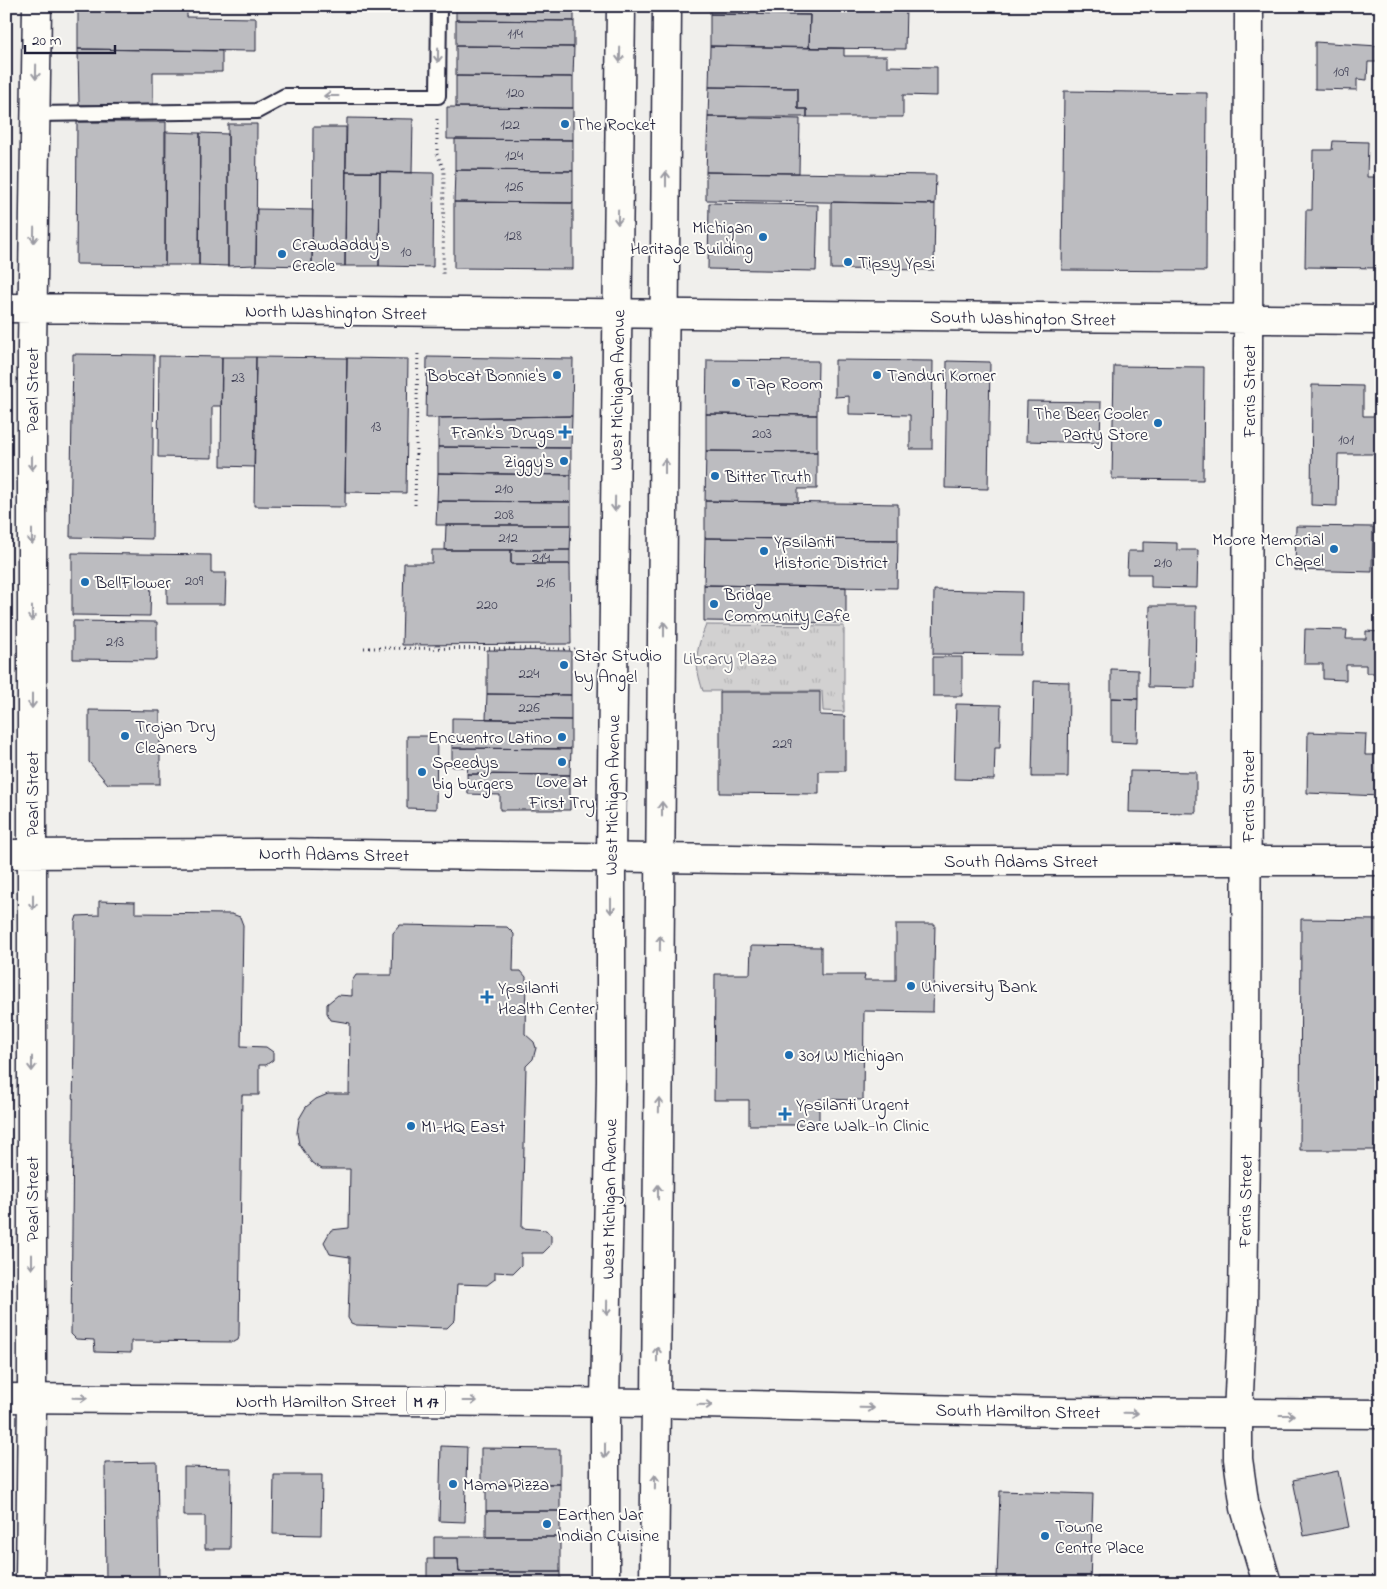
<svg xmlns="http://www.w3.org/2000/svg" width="1387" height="1589" viewBox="0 0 1387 1589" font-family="'Indie Flower',sans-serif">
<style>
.grass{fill:url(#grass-tufts);stroke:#7a7a86}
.building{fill:#bcbcc0;stroke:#22223b}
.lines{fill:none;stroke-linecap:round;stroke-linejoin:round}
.lane-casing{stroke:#22223b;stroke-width:18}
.street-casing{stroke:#22223b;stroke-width:31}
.secondary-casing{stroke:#22223b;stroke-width:31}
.primary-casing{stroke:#22223b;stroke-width:31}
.path{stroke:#22223b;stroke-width:3;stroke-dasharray:1 4;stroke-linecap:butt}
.lane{stroke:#fdfcf7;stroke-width:14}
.street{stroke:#fdfcf7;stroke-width:28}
.secondary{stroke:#fdfcf7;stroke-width:28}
.primary{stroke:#fdfcf7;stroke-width:28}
.oneway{stroke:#9a9aa2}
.poi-dot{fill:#1f6fb2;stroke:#fdfcf7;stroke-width:2}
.labels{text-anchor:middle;stroke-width:4;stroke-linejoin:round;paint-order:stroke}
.number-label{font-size:15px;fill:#48485c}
.shield{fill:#fdfcf7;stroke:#646373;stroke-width:1}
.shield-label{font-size:16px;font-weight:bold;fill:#22223b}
.poi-label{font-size:18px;fill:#22223b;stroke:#fdfcf7;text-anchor:start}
.street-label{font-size:18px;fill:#22223b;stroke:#fdfcf7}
.park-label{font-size:18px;fill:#575768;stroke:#fdfcf7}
</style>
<defs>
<pattern id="grass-tufts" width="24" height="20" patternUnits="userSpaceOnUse" patternTransform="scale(1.25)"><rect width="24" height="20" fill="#d2d1d1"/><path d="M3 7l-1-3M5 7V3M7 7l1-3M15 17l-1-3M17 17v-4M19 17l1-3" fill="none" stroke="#b4b3b4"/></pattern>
</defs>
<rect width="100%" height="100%" fill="#f0efec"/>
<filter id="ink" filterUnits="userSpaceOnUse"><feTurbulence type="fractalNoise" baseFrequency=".02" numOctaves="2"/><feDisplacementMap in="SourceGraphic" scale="10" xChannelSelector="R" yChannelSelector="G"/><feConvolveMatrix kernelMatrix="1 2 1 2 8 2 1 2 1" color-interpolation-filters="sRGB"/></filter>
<g filter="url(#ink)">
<path class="grass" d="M706,625L844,626V712L823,711L822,691H703C694,663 695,652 706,625Z"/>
<path class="building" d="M78,6H187V17L256,18V51L78,49Z
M456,6H574V21L456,20Z
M710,6H906L905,49L809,48L810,15L710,14Z
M710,14L810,15L809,48L710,46Z
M456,20L574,21V47L456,46Z
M1315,42L1378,46V62H1368L1367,80L1357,79V90L1315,89Z
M456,46L574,47L573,77L456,76Z
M710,46L844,48V56H887V66L937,67V96L903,95V117H807V109H798V88L709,87Z
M78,49L222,51V72H153V105H79Z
M456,76L573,77V108L456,107Z
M709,87L798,88V109H807V117H708Z
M1064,91L1207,93L1206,271L1062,270Z
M447,107L573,108V140L447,139Z
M708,117L800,119L799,173L706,172Z
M347,118L413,119L412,173L346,172Z
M77,122H166L165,265L76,264Z
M228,124H257L256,265L228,266Z
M313,127H346L345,266H312Z
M165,132L200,133L199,265H165Z
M200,133L228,134V266L199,265Z
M455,139L573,140V171L455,170Z
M1333,141L1368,142L1367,177H1381V268L1305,267L1306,210H1312L1313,150H1332Z
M455,170L573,171V203L454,202Z
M346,172H380L379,266H345Z
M380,172L434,173L433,267L379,266Z
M706,172L936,175L935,204L706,200Z
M454,202L573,203V269L454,268Z
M831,202L935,204L934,270L831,269Z
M709,203L818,205L816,271L708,269Z
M257,209L313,210L312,266L256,265Z
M73,354L154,355L152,539L70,537Z
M159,356L222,357L221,406H212V458L158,457Z
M222,357H256L254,467L221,466Z
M256,357L347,358L345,507L254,506Z
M427,357L573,359L572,416L426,418Z
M347,358L408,359L406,493L345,492Z
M707,360L818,361L817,415L706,414Z
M835,360L933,361L932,449H910V415L849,414V396L835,397Z
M947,361L990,362L988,489L945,488Z
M1114,366L1204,367L1203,480L1112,479Z
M1312,385L1363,386V416H1376V425H1381V454H1338L1337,506L1311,505Z
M1027,401L1101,402L1100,443L1026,441Z
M706,414L817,415V452L706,451Z
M572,416L571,448L438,447V418Z
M438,447L571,448V475L438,473Z
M706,451L817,452V489H798V502L705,501Z
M438,473L571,475V502L437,501Z
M437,501L571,502V525H436Z
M705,501L898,504V540L705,538Z
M446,525H571L570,550H445Z
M1296,526L1373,527L1372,572L1295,570Z
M705,538L898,540L897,588L704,585Z
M1143,542L1177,543V550H1198L1197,588L1151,587V574H1127L1128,551H1143Z
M432,550H511V564H570L571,644L402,645L404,563H432Z
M511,550H570V564H511Z
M72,553L211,555V573H226L225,604H167V582H151L150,616L72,615Z
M704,585L846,587V623L704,621Z
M934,590L1022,592L1021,655L933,654Z
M1150,606H1196L1195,688L1148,687Z
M73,621L157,622V660L73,659Z
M1305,629L1347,630L1346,639H1366V631L1381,632V673H1366V665H1346V680L1323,679V664H1304Z
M487,650L571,651V695L487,694Z
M933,657H962V696H933Z
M1111,669L1138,670V699L1111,698Z
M1034,681L1069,682L1068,777H1032Z
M720,692H820V715L845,716V771H819V794L720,793Z
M487,694L571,695V720L486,719Z
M1111,698L1138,699L1137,743L1111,742Z
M956,704L1001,705L1000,748H995L994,780L954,779Z
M89,710L160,711V784H108L89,762Z
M452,718L571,720V749L452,748Z
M1308,732L1366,734L1365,755H1381V796L1307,793Z
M407,736H437L436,809L407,808Z
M452,748L571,749L570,775L467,774L468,767H452Z
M1130,771L1196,772V813L1129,812Z
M467,774L570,775V810H500V795L468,794Z
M99,901L135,902V913L232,914L240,917L243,925L241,1046L266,1047L273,1052V1060L266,1065H259V1095H242L239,1336L238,1340L234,1342L131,1341V1353L95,1352L94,1340L76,1339L71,1334L75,922L77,916L99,915Z
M1301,919L1381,920V1150H1300Z
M896,924H935L933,1012L864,1011L863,1100L819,1099V1125H749V1100H714L715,974H750L751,946L821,947V975H865L864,980H896Z
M400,925L507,927L514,934L513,971H521L526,977L525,1034L534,1042L536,1048L533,1059L526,1066L522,1228L546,1230L551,1236V1245L543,1253H521V1265L513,1273L495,1272V1279L487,1285L457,1284L455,1320L447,1328L356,1325L351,1323L348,1318L350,1257L330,1254L324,1242L331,1230L349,1228L350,1169H322L312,1163L299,1144L297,1133L299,1119L306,1107L316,1099L328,1094H349L350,1023L331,1020L327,1013V1004L338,995L352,996V981L356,975H392L393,933Z
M441,1446L467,1447L465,1522L439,1521Z
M481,1448L560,1449V1484H481Z
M157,1462L159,1583H106L105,1463Z
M184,1467L231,1468L230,1549H205V1516H184Z
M1338,1471L1349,1527L1304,1536L1293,1480Z
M274,1475H322L321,1535L273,1534Z
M486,1483L560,1484V1511H486Z
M1000,1491L1093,1494L1090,1583H965V1578L997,1579Z
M486,1511H560V1537H486Z
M434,1537H560V1572H459L458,1559H434Z
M427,1559H458L459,1572H560V1583H427Z
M1097,1576H1158V1583H1097Z"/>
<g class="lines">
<defs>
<path id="lane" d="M35,114L257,111L285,96H438L439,6"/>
<path id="street" d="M1238,1415V1459L1245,1508L1267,1583
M30,1583L32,1398"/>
<path id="secondary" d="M6,308L1381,320
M6,854L279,853L884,861H1381
M32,1398V347L37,6
M1238,1415L1243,1306L1246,1068L1249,6
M605,1583V1402
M654,1583L656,1403"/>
<path id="primary" d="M6,1398L656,1403L1060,1412L1381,1414
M605,1402L611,1081V857L621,6
M656,1403L667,6"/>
</defs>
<use href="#lane" class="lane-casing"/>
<use href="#street" class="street-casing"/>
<use href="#secondary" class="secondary-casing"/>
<use href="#primary" class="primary-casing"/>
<path class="path" d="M437,119V154L444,170L443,277
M415,505L418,350
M364,648L579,649"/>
<use href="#lane" class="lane"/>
<use href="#street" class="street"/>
<use href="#secondary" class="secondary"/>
<use href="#primary" class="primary"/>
</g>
<defs><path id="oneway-shaft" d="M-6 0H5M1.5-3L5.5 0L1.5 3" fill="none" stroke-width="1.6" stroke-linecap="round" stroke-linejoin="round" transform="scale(1.25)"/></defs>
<g class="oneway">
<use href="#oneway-shaft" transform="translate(438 55) rotate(91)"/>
<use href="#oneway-shaft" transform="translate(620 55) rotate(91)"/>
<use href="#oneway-shaft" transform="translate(36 72) rotate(91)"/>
<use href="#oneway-shaft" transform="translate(331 96) rotate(180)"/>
<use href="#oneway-shaft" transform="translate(666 179) rotate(-90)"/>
<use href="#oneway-shaft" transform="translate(618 217) rotate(91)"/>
<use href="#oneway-shaft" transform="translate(34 235) rotate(91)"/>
<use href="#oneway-shaft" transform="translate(32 463) rotate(90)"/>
<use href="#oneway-shaft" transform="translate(665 466) rotate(-90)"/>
<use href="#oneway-shaft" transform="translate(615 504) rotate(91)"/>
<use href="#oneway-shaft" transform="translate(32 537) rotate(90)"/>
<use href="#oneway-shaft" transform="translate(32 614) rotate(90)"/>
<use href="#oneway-shaft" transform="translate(664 629) rotate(-90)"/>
<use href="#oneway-shaft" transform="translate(32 701) rotate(90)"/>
<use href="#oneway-shaft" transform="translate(662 809) rotate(-90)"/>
<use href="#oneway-shaft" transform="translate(33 902) rotate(90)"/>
<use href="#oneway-shaft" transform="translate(611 906) rotate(90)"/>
<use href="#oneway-shaft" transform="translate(660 943) rotate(-89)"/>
<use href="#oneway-shaft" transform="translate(32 1064) rotate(90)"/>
<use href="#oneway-shaft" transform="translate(659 1105) rotate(-89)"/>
<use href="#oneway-shaft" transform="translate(658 1192) rotate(-90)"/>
<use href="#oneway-shaft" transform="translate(32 1262) rotate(90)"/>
<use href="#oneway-shaft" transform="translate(607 1308) rotate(91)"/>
<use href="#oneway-shaft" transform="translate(657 1354) rotate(-90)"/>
<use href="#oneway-shaft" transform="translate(80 1398) rotate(1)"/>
<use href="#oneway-shaft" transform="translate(470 1401)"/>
<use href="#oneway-shaft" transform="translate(705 1405) rotate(1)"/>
<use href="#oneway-shaft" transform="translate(867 1408) rotate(1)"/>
<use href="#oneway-shaft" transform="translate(1131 1413) rotate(1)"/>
<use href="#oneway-shaft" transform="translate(1287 1415)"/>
<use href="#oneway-shaft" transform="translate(605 1451) rotate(90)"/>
<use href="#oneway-shaft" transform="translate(655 1482) rotate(-89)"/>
</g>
</g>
<g class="poi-dot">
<circle cx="565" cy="124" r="5"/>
<circle cx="763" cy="237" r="5"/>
<circle cx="282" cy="254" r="5"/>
<circle cx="848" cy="262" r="5"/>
<circle cx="557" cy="375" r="5"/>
<circle cx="877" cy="375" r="5"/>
<circle cx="736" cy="383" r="5"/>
<circle cx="1158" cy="423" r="5"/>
<path d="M562.5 424.5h5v5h5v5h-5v5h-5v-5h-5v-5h5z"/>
<circle cx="564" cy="461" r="5"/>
<circle cx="715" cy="476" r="5"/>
<circle cx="1334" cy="549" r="5"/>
<circle cx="764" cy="551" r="5"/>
<circle cx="85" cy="582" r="5"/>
<circle cx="714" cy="604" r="5"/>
<circle cx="564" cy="665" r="5"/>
<circle cx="125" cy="736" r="5"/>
<circle cx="562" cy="737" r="5"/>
<circle cx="562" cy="762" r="5"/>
<circle cx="422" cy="772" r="5"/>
<circle cx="911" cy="986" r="5"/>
<path d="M484.5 989.5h5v5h5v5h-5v5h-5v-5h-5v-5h5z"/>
<circle cx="789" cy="1055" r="5"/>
<path d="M782.5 1106.5h5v5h5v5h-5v5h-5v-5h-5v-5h5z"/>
<circle cx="411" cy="1126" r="5"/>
<circle cx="453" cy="1484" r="5"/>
<circle cx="547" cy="1524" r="5"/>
<circle cx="1045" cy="1536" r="5"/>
</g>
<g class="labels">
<g class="number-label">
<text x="515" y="38">114</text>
<text x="1341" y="76">109</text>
<text x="515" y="97">120</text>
<text x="510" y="129">122</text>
<text x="514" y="160">124</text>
<text x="514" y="191">126</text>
<text x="513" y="240">128</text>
<text x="406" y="256">10</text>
<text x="238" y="382">23</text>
<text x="376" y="431">13</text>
<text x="762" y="438">203</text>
<text x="1346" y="444">101</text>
<text x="504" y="493">210</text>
<text x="504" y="519">208</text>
<text x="508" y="542">212</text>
<text x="541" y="562">214</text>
<text x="1163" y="567">210</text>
<text x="194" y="585">209</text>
<text x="546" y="587">216</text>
<text x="487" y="609">220</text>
<text x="115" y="646">213</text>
<text x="529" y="678">224</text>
<text x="529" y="712">226</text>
<text x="782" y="748">229</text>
</g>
<rect class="shield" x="407" y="1387.5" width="38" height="27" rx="4"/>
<g class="shield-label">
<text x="426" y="1407">M 17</text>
</g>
<g class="poi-label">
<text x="575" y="130">The Rocket</text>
<text x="753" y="233" text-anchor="end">Michigan<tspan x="753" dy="21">Heritage Building</tspan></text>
<text x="292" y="250">Crawdaddy's<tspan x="292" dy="21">Creole</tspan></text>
<text x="858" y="268">Tipsy Ypsi</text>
<text x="547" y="381" text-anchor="end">Bobcat Bonnie's</text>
<text x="887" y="381">Tanduri Korner</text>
<text x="746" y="389">Tap Room</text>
<text x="1148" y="419" text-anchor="end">The Beer Cooler<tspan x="1148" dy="21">Party Store</tspan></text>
<text x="555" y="438" text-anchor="end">Frank's Drugs</text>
<text x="554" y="467" text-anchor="end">Ziggy's</text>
<text x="725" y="482">Bitter Truth</text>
<text x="1324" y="545" text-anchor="end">Moore Memorial<tspan x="1324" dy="21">Chapel</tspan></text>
<text x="774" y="547">Ypsilanti<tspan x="774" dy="21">Historic District</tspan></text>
<text x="95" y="588">BellFlower</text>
<text x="724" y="600">Bridge<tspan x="724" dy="21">Community Cafe</tspan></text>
<text x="574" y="661">Star Studio<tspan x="574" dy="21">by Angel</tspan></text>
<text x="135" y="732">Trojan Dry<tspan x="135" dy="21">Cleaners</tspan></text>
<text x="552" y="743" text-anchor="end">Encuentro Latino</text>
<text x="432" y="768">Speedys<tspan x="432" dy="21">big burgers</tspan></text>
<text x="562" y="787" text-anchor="middle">Love at<tspan x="562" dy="21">First Try</tspan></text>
<text x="921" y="992">University Bank</text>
<text x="498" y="993">Ypsilanti<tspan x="498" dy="21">Health Center</tspan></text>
<text x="799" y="1061">301 W Michigan</text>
<text x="796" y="1110">Ypsilanti Urgent<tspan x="796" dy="21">Care Walk-In Clinic</tspan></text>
<text x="421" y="1132">MI-HQ East</text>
<text x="463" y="1490">Mama Pizza</text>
<text x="557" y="1520">Earthen Jar<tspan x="557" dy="21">Indian Cuisine</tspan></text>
<text x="1055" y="1532">Towne<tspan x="1055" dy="21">Centre Place</tspan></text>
</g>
<g class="street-label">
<text transform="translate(336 312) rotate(1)" y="6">North Washington Street</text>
<text transform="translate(1023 318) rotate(1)" y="6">South Washington Street</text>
<text transform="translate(32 390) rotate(-90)" y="6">Pearl Street</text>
<text transform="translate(617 390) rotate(-89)" y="6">West Michigan Avenue</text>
<text transform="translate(1249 391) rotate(-90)" y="6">Ferris Street</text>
<text transform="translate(32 794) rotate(-90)" y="6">Pearl Street</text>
<text transform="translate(612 795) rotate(-89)" y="6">West Michigan Avenue</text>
<text transform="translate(1248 796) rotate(-90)" y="6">Ferris Street</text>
<text transform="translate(334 854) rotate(1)" y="6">North Adams Street</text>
<text x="1021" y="867">South Adams Street</text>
<text transform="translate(32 1199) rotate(-90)" y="6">Pearl Street</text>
<text transform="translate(609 1199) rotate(-89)" y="6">West Michigan Avenue</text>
<text transform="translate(1245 1201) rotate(-89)" y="6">Ferris Street</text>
<text x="316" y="1407">North Hamilton Street</text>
<text transform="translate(1018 1411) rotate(1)" y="6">South Hamilton Street</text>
</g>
<g class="park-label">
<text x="730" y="664">Library Plaza</text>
</g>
</g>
<rect width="1387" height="1589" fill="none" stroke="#fdfcf7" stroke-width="25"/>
<rect x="12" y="12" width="1362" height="1564" fill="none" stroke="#22223b" stroke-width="2" filter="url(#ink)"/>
<path d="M25 45v8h90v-8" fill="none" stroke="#22223b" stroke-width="2.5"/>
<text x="32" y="45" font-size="15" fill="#22223b" stroke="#fdfcf7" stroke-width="4" paint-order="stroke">20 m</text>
</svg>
